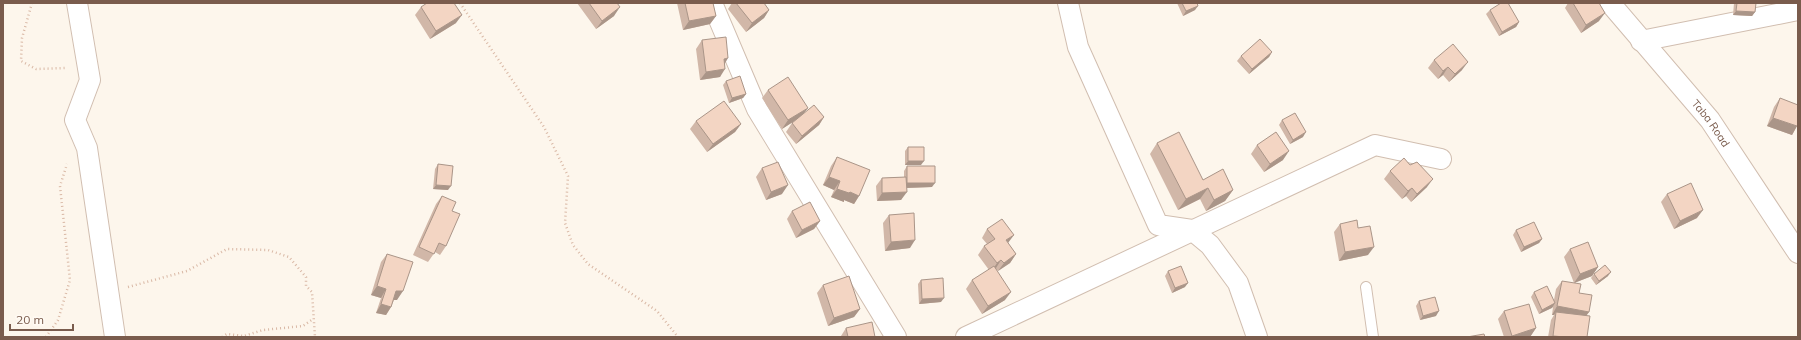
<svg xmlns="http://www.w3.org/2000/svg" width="1801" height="340" viewBox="0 0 1801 340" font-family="Mulish,sans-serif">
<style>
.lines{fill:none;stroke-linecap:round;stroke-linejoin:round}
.lane-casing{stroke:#d1beb0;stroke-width:12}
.street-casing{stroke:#d1beb0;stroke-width:22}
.path{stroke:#d9b8a5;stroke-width:2.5;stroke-dasharray:1 3;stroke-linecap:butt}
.lane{stroke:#fff;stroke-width:10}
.street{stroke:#fff;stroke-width:20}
.wall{fill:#d1b7a8}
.shaded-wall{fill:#aa9588}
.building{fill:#f3d5c3;stroke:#aa9588}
.labels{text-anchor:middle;stroke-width:4;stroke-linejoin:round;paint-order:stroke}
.street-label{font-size:11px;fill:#7a5c4d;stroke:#fffaf3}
</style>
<rect width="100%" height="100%" fill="#fdf6ec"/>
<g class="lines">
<defs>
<path id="lane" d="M1366,287L1373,337"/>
<g id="street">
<path d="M77,3L90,80L75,120L87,148L115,337"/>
<path d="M712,3L757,109L896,337"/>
<path d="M1068,3L1078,47L1158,225L1192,230L1210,245L1238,283L1257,337"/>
<path id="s1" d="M1610,3L1710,120L1798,253"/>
<path d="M1641,41L1798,10"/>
<path d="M966,337L1375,145L1441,159"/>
</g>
</defs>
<use href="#lane" class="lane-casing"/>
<use href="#street" class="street-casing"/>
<path class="path" d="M32,3L22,38L21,61L36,69L67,68
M460,3L544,127L568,176L565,223L573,245L588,264L657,311L678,337
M128,287L187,271L227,249L268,250L289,257L306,277V286L312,292L315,337
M46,337L58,320L70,280L60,186L67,164
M222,337L227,334L244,336L263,330L303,326L313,319"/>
<use href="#lane" class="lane"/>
<use href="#street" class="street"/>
</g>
<path class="wall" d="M577,3H617L614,16L596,29Z
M677,3H713L716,16L710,24L683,30Z
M732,3H764L769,10L764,18L746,32L728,9Z
M1177,3H1197L1195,10L1183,16Z
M1568,3H1599V21L1581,33L1565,8Z
M1734,3H1756L1755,12L1752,16L1733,15Z
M421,7L456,23L430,39L415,15Z
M1490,10L1519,22L1516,27L1499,36L1486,14Z
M702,40L725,64L720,77L700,80L696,49Z
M1272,52L1269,57L1249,74L1237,61L1241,56Z
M1434,60L1462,70L1449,82L1443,75L1438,79L1428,68Z
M726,81L746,94L743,98L729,103L723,85Z
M768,90L804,113L824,117L819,125L796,144L786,132L792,123L796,120L782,129L762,98Z
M1780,98L1797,126L1792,135L1767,126L1774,107Z
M1282,120L1303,137L1290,144L1279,125Z
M696,121L741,124L735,132L707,152L690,129Z
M1157,143L1203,180L1233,190L1225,201L1206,211L1200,199L1178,210L1150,154Z
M1257,145L1283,160L1264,172L1251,154Z
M908,147L921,165H905V151Z
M837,157L859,196L854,204L844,200V202L831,197L834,190L823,185L831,166Z
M438,164L448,190L433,189L435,169Z
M907,166L932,187L907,188L901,200L877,201L876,186L882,178L904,177V171Z
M762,168L782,194L766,200L756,177Z
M1390,171L1427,187L1411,202L1406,196L1402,199L1384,179Z
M1667,194L1697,218L1674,229L1661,202Z
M442,196L452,211L446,246L440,255L435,252L428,262L413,255L436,204Z
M792,211L820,221L814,229L796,238L787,219Z
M889,215L910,248L885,251L883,223Z
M1340,224L1358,228L1368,255L1339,261L1334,232Z
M987,229L1008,243L1016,254L1010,263L998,271L996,269L1005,300L982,314L966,289L972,280L989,270L978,255L984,246L987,244L982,238Z
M1516,230L1542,239L1539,243L1521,252L1513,235Z
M1570,249L1598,267L1592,276L1574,283L1564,257Z
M387,254L397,300H394L391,307L386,315L376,313L381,298L371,295L381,262Z
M1168,271L1185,287L1172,293L1165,276Z
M1594,274L1608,276L1596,285L1591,278Z
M921,280L941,302L919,304L918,284Z
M1562,281L1579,293L1589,312L1586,316L1587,337H1548L1551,320L1554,315H1552L1553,307L1539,314L1531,297L1534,292L1554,300L1556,289Z
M823,285L860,309L854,317L828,326L817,293Z
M1419,301L1436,316L1420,320L1416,306Z
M1504,311L1536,328L1530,337H1504L1498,319Z
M846,328L875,337H841V336Z"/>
<path class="shaded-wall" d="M1198,6L1195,10L1183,16L1186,11Z
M620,7L614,16L596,29L602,21Z
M769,10L764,18L746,32L752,23Z
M1736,11L1755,12L1752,16L1733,15Z
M1605,13L1599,21L1581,33L1586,25Z
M462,15L456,23L430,39L436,31Z
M716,16L710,24L683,30L689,21Z
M1519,22L1516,27L1499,36L1502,32Z
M1272,52L1269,57L1249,74L1252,69Z
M728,58L723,67L724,59Z
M1468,62L1462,70L1449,82L1455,74Z
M1448,67L1443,75L1438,79L1443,71Z
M725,69L720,77L700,80L706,72Z
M746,94L743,98L729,103L732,98Z
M808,108L802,116L782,129L788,120Z
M824,117L819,125L796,144L802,136Z
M1773,118L1797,126L1792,135L1767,126Z
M741,124L735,132L707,152L713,144Z
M1306,132L1303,137L1290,144L1293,140Z
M1289,151L1283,160L1264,172L1270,164Z
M908,161H924L921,165H905Z
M829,177L840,181L834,190L823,185Z
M1433,179L1427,187L1411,202L1417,194Z
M907,183H935L932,187L904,188Z
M436,185L451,186L448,190L433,189Z
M788,185L782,194L766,200L771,192Z
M1208,188L1200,199L1178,210L1186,199Z
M1412,188L1406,196L1402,199L1408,191Z
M837,189L850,192L859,196L854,204L844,200V202L831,197Z
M1233,190L1225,201L1206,211L1214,200Z
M907,192L901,200L877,201L882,193Z
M1703,210L1697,218L1674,229L1680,221Z
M820,221L814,229L796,238L802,230Z
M1014,235L1008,243L1006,240Z
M1542,239L1539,243L1521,252L1524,247Z
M915,240L910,248L885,251L891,242Z
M1374,247L1368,255L1339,261L1345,252Z
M1016,254L1010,263L998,271L1004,263Z
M1001,260L996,268L991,272L997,263Z
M1598,267L1592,276L1574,283L1580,274Z
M1611,272L1608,276L1596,285L1599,281Z
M1188,283L1185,287L1172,293L1175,288Z
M377,286L386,289L381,298L371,295Z
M396,291H403L397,300H391Z
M1011,292L1005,300L982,314L988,306Z
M944,298L941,302L919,304L922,299Z
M1555,303L1552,308L1539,314L1542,310Z
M381,304L391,307L386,315L376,313Z
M1557,306L1589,312L1583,320L1556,312L1554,315H1552Z
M860,309L854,317L828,326L834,318Z
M1439,311L1436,316L1420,320L1423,316Z
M1536,328L1530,337H1511L1512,336Z
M1553,336L1565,337H1552Z"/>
<path class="building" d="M427,3H454L462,15L436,31L421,7Z
M589,3H617L620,7L602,21Z
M685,3H713L716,16L689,21Z
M736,3H764L769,10L752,23Z
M1182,3H1197L1198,6L1186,11Z
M1501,3H1508L1519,22L1502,32L1490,10Z
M1573,3H1599L1605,13L1586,25Z
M1737,3H1756L1755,12L1736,11Z
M726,37L728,58L724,59L725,69L706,72L702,40Z
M1260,39L1272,52L1252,69L1241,56Z
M1453,44L1468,62L1455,74L1448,67L1443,71L1434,60Z
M740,76L746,94L732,98L726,81Z
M788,77L808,108L788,120L768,90Z
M1780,98L1798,105V125L1797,126L1773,118Z
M724,101L741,124L713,144L696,121Z
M814,105L824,117L802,136L792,123Z
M1295,113L1306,132L1293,140L1282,120Z
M1179,132L1203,180L1223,169L1233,190L1214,200L1208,188L1186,199L1157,143Z
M1276,132L1289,151L1270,164L1257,145Z
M908,147H924V161H908Z
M837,157L870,170L859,196L850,192L849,193L837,189L840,181L829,177Z
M1404,158L1410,165L1417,162L1433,179L1417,194L1412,188L1408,191L1390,171Z
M778,162L788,185L771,192L762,168Z
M438,164L453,166L451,186L436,185Z
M907,166H935V183H907Z
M906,177L907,192L882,193V178Z
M1691,183L1703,210L1680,221L1667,194Z
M442,196L456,202L452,211L460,214L446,246L439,243L434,254L419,247Z
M810,202L820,221L802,230L792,211Z
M914,213L915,240L891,242L889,215Z
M1002,219L1014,235L1006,240L1016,254L1004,263L1001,260L997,263L984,246L995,239L987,229Z
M1357,220L1358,228L1370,226L1374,247L1345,252L1340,224Z
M1534,222L1542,239L1524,247L1516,230Z
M1588,242L1598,267L1580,274L1570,249Z
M387,254L413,262L403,291H396L391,307L381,304L386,289L377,286Z
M1605,265L1611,272L1599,281L1594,274Z
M994,266L1011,292L988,306L972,280Z
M1181,266L1188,283L1175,288L1168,271Z
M849,276L860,309L834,318L823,285Z
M943,278L944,298L922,299L921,280Z
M1562,281L1581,284L1579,293L1592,295L1589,312L1557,306Z
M1547,286L1555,303L1542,310L1534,292Z
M1435,297L1439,311L1423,316L1419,301Z
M1529,304L1536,328L1512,336L1504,311Z
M1556,312L1590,316L1587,337H1565L1553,336Z
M872,322L875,337H848L846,328Z
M1484,334L1485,337H1467Z"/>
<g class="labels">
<g class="street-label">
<text dy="4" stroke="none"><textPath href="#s1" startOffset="157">Taba Road</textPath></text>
</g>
</g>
<rect width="1801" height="340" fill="none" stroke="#7a5c4d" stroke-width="8"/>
<path d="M10 324v6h63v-6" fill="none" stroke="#7a5c4d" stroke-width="2"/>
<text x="16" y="324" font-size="12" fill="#7a5c4d" stroke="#fffaf3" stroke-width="3" paint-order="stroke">20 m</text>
</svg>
